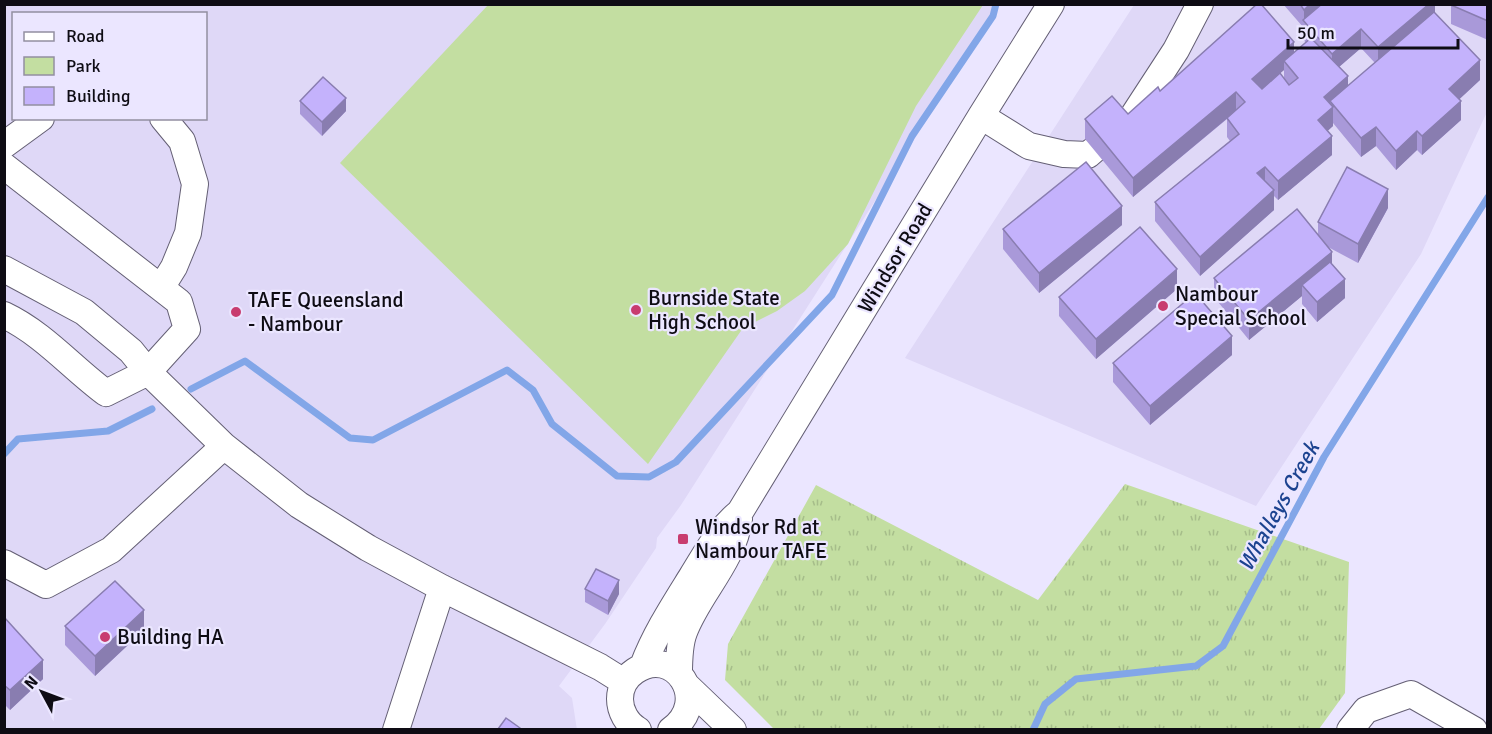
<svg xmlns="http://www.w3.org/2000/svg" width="1492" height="734" viewBox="0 0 1492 734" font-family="Signika,sans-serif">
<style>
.built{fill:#dfd8f7;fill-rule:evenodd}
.grass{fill:url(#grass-tufts)}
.park{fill:#c3dea1}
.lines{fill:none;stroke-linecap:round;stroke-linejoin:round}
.stream{stroke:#82a6e8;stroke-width:7}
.minor-casing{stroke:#645f74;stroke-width:28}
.minor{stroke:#fff;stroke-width:26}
.wall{fill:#a999d9;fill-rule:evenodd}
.shaded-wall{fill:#897db0}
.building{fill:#c4b2fc;stroke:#897db0;stroke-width:1.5}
.poi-dot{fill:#c83c6f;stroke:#ebe6ff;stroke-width:2}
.labels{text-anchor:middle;stroke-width:4.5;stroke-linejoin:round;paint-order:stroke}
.street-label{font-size:21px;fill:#0e0c14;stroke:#ebe6ff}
.poi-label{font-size:21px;fill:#0e0c14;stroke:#ebe6ff;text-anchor:start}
.water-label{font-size:22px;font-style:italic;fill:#1c4390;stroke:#ebe6ff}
</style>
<defs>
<pattern id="grass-tufts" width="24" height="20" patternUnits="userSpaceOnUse" patternTransform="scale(1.5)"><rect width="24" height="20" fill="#c3dea1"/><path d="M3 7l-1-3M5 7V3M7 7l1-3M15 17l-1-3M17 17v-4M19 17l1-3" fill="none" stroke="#a6bd8a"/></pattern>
</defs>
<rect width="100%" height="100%" fill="#ebe6ff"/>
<path class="built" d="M4,5H1000L681,505L657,538L656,548L605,624L559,686L572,698L577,730L5,729ZM14,14H206V118H14Z
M1134,5H1487V112L1421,254L1256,506L905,358Z"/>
<path class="grass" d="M1125,484L1349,562L1345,693L1319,729H774L725,680L728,644L816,485L1038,600Z"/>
<path class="park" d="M488,5V4L983,5L916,106L848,244L805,291L777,311L743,328L648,464L340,163Z"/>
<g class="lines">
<path class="stream" d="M191,389L245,361L350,438L373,440L507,370L533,390L552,424L617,476L649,477L676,462L832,295L912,136L993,16L996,4
M4,454L18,439L108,431L152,409
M1033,730L1045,704L1076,679L1196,666L1223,646L1324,457L1488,197"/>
<defs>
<path id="minor" d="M981,116L1029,146L1064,154L1088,155L1133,116L1176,50L1200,4
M4,145L41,118
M4,166L179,302L187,329L148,372L106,393C72,368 44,334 4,315
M4,269L84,312L131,351L148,372L224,446L299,505L368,548L442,588L600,667L624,682
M161,288L174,267L188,233L195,184L182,141L163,118
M4,563L46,585L111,550L224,446
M643,666C655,634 674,605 692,576C707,552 718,530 740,512L981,116L1051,4
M679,674C679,660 679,645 684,632C698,594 734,561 739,519
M687,686L733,730
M396,730L442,588
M638,730C627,724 620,711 620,699C620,687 626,677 635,671C674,644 712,701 671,730
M1350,730L1366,710L1411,694L1474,730"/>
</defs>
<use href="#minor" class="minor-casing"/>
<use href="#minor" class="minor"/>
</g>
<path class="wall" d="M1283,4H1435V13L1480,80L1459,99L1461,120L1422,155L1417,150L1396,170L1376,146L1361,157L1333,123V126L1327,131L1332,155L1278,200L1274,196V210L1200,276L1155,221V202L1230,141L1227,137V119L1133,197L1085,139V119L1128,114L1160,91L1294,53L1306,43L1303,39V27ZM1361,48L1375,63L1348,86L1339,67ZM1284,70V78L1280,73Z
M1451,4H1488V40L1451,24Z
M300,101L346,111L322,136L300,114Z
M1388,208L1358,263L1328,247L1332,264L1345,298L1317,322L1302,304V296L1249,340L1214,297V278L1318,234V222Z
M1122,225L1039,293L1003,249V229Z
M1177,289L1096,359L1059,316V297Z
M1232,355L1150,425L1113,382V363Z
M585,589L619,594L608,615L585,602Z
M4,617L43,679L10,710L4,704Z
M65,626L144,630L95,676L65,645Z"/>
<path class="shaded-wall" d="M1310,4H1333L1304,22V10Z
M1429,4H1435V18L1378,66V47Z
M1361,29V48L1332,73V54Z
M1294,42V61H1284V70L1252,98V79Z
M1480,60V80L1449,109V89Z
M1348,76V95L1330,101V109L1333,107V126L1318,140V120L1324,97Z
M1236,92V111L1133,197V178Z
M346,98V111L322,136V122Z
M1461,101V120L1422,155V136Z
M1376,127V146L1361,157V138Z
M1417,131V150L1396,170V151Z
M1332,136V155L1278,200V181Z
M1265,167V186L1257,173Z
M1388,189V208L1358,263V244Z
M1274,190V210L1200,276V257Z
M1122,206V225L1039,293V273Z
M1332,252V271L1302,285V296L1249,340V320Z
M1177,269V289L1096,359V339Z
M1345,279V298L1317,322V302Z
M1232,336V355L1150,425V406Z
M619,580V594L608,615V601Z
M144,610V630L95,676V656Z
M43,660V679L10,710V690Z"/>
<path class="building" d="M1257,4H1261L1294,42L1252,79L1262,89L1280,73L1289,85L1298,78L1284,61L1311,38L1348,76L1324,97L1333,107L1318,120L1332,136L1278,181L1265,167L1257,173L1274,190L1200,257L1155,202L1239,134L1227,118L1245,102L1236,92L1133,178L1085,119L1112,96L1128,114L1158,87L1160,91Z
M1300,4H1310L1304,10Z
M1322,4H1429L1378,47L1361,29L1332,54L1303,20Z
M1451,4H1488V21L1451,5Z
M1434,12L1480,60L1449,89L1461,101L1422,136L1417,131L1396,151L1376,127L1361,138L1330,101Z
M323,77L346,98L322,122L300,101Z
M1086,162L1122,206L1039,273L1003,229Z
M1347,167L1388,189L1358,244L1318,222Z
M1297,209L1332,252L1249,320L1214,278Z
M1140,227L1177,269L1096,339L1059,297Z
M1330,262L1345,279L1317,302L1302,285Z
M1195,293L1232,336L1150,406L1113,363Z
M596,569L619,580L608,601L585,589Z
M115,581L144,610L95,656L65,626Z
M4,617L43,660L10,690L4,685Z
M506,718L520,728L519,729H498Z"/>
<g class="poi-dot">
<circle cx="1163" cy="306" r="6"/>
<circle cx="636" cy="310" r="6"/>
<circle cx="236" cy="312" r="6"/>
<rect x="677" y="533" width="12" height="12" rx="3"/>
<circle cx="105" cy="637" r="6"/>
</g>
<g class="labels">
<g class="street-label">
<text transform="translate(895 258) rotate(-59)" y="7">Windsor Road</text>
</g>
<g class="poi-label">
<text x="1175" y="301">Nambour<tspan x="1175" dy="24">Special School</tspan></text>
<text x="648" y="305">Burnside State<tspan x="648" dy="24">High School</tspan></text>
<text x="248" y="307">TAFE Queensland<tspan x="248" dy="24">- Nambour</tspan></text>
<text x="695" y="534">Windsor Rd at<tspan x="695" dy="24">Nambour TAFE</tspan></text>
<text x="117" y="644">Building HA</text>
</g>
<g class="water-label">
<text transform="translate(1278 506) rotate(-61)" y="8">Whalleys Creek</text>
</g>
</g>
<rect width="1492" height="734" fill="none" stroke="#0e0c14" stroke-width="12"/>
<rect x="12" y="12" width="195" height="108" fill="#ebe6ff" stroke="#938fa1" stroke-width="1.5"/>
<rect x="24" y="32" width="30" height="9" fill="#ffffff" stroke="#938fa1" stroke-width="1.5"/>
<text x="66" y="42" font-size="18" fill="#0e0c14">Road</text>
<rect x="24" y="57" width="30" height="18" fill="#c3dea1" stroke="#938fa1" stroke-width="1.5"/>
<text x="66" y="72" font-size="18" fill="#0e0c14">Park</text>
<rect x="24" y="87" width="30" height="18" fill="#c4b2fc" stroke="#938fa1" stroke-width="1.5"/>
<text x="66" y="102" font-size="18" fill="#0e0c14">Building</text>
<g transform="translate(42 692) rotate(311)" stroke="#ebe6ff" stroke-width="4.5" paint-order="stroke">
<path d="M0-4.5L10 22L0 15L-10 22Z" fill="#0e0c14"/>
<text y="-9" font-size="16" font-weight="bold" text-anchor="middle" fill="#0e0c14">N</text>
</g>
<path d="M1288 39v9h170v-9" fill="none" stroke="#0e0c14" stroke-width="3"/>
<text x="1297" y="39" font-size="18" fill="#0e0c14" stroke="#ebe6ff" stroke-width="4.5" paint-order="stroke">50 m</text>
</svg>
